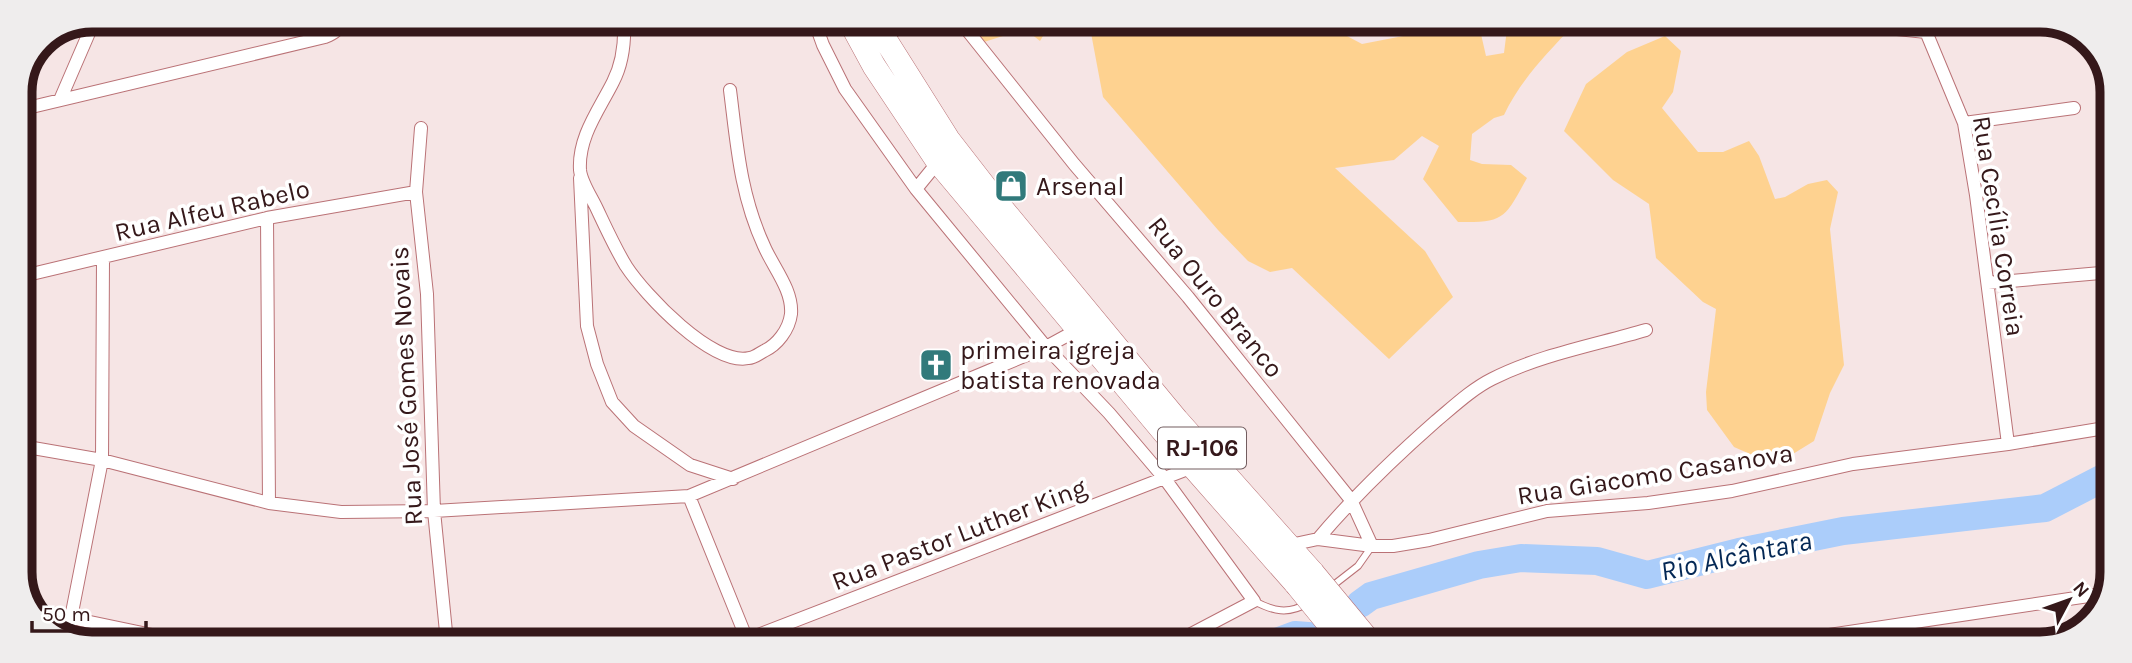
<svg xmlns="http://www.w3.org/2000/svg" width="2132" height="663" viewBox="0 0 2132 663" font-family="Karla,sans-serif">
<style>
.green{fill:#fed290}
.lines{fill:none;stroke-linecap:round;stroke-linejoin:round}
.stream{stroke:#abcdfa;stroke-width:4.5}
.river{stroke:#abcdfa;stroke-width:28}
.lane-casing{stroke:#ba7276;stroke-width:8}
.street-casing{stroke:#ba7276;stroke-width:14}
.highway-casing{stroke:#ba7276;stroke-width:24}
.lane{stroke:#fff;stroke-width:6}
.street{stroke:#fff;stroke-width:12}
.highway{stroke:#fff;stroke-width:23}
.highway-bridge-casing{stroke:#ba7276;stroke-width:24;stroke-linecap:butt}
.highway-bridge{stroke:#fff;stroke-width:23}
.labels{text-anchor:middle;stroke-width:7;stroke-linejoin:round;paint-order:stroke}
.shield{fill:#fff;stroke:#725d5f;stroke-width:2}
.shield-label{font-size:24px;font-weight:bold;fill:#35181a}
.poi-label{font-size:26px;fill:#35181a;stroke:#fff;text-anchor:start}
.street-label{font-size:26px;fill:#35181a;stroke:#fff}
.water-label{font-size:28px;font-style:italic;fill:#042855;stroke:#fff}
.rim{fill:none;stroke:#35181a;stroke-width:9}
</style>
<rect width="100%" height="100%" fill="#f6e5e5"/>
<path class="green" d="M966,20L1052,21L1040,41L1025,29L984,42Z
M1080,21H1266L1278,30L1315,36L1308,21H1343L1347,36L1362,44L1434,30L1441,21H1478L1486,56L1504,53L1507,29L1505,21H1564L1573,26C1547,53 1520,81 1504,115L1494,118L1472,134L1470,160L1482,164L1511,165L1527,178C1505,218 1505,223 1458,222L1423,179L1439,146L1422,136L1394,160L1335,168L1425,251L1453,297L1389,359L1292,268L1270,272L1248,261L1218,230L1103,97L1091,33Z
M1665,36L1681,51L1673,92L1662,108L1698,152H1723L1749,141L1759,156L1775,199L1785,197L1808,184L1827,180L1838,192L1830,229L1844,365L1830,393L1814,441L1788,457L1750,454L1734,447L1707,410L1706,392L1716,309L1703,302L1656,258L1649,204L1613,180L1564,131L1586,84L1627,52Z"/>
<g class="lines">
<path class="stream" d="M2057,22L2100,56"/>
<path class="river" d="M1360,604L1371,596L1479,565L1521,558L1597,561L1647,575L1739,552L1843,531L2045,508L2111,474
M1274,643L1295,635L1321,637"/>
<defs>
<path id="lane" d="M1331,587L1358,566L1372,546
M1254,601C1273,611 1288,615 1308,603"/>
<path id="street" d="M624,20C625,41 623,63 613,82C599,110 578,137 580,170C581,182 592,198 597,209C606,228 615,248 626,266C645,295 712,366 749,358C754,358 760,353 764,351C777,345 789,330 791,314C793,290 773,267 764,246C740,194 737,145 730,90
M814,20L823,45L845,89L916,189L1046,347L1109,413L1165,479L1254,601L1174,643
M959,20L1074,164L1188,297L1351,500L1372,546
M1830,22L1926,32
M1922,22L1964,123L1976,195L2008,444
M882,37L914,20
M60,100L95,19
M19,110L325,37C335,33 339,30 341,20
M1964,123L2074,108
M421,128L416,192L427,294L434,511L447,642
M580,178L587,326L597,364L612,402L634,426L690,465L733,479
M916,189L938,162
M267,218L269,503
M19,277L267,218L416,192
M1988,283L2112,272
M19,449L33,448L102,460L269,503L341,512L434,511L689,496L1046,347L1079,329
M689,496L748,642
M1318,539C1355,495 1394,458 1436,421C1454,406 1472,389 1492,379C1539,355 1595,345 1646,330
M1290,545L1318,539L1372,546H1393L1429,540L1547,511L1648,503L1732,491L1853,464L2008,444L2111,427
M36,616L71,618L181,641
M67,638L102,460L103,258
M740,642L1193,467
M1775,643L2109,593"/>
<path id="highway" d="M849,20L874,66L938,162L1193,467L1296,584
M873,20L948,139L1000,206L1177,420L1313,573"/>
</defs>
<use href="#lane" class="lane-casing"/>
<use href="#street" class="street-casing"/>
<use href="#highway" class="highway-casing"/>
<use href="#lane" class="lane"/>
<use href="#street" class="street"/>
<use href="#highway" class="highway"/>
<defs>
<path id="highway-bridge" d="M1313,573L1371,643
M1296,584L1344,643"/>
</defs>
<use href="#highway-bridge" class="highway-bridge-casing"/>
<use href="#highway-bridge" class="highway-bridge"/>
</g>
<defs>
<symbol id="shop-square" viewBox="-11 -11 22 22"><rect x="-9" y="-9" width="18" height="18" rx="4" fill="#317a7b" stroke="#fff"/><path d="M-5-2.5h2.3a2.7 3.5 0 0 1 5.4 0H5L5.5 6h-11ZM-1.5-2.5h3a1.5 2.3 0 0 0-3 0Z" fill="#fff"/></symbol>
<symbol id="church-square" viewBox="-11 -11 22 22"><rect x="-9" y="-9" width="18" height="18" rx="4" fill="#317a7b" stroke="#fff"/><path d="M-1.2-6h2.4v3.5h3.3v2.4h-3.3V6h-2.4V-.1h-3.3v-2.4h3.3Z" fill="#fff"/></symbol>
</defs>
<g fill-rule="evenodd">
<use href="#shop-square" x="992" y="167" width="38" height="38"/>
<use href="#church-square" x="917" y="346" width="38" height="38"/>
</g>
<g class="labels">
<rect class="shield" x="1158" y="427.5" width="88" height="41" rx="5"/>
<g class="shield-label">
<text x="1202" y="456">RJ-106</text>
</g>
<g class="poi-label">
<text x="1036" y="195">Arsenal</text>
<text x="960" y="359">primeira igreja<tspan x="960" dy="30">batista renovada</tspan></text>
</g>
<g class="street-label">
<text transform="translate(212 210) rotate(-13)" y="9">Rua Alfeu Rabelo</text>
<text transform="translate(1999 226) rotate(81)" y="9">Rua Cecília Correia</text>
<text transform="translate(1216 297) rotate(51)" y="9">Rua Ouro Branco</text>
<text transform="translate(406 386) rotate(-93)" y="9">Rua José Gomes Novais</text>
<text transform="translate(1655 474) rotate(-9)" y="9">Rua Giacomo Casanova</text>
<text transform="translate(959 534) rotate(-21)" y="9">Rua Pastor Luther King</text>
</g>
<g class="water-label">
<text transform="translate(1736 555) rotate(-12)" y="10">Rio Alcântara</text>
</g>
</g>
<path d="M0 0H2132V663H0ZM92 32H2040A60 60 0 0 1 2100 92V572A60 60 0 0 1 2040 632H92A60 60 0 0 1 32 572V92A60 60 0 0 1 92 32Z" fill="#efeded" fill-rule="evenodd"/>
<path class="rim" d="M92 32H2040A60 60 0 0 1 2100 92V572A60 60 0 0 1 2040 632H92A60 60 0 0 1 32 572V92A60 60 0 0 1 92 32Z"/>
<g transform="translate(2069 600) rotate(49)" stroke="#ffffff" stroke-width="5" paint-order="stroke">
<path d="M0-5L12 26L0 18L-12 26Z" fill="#35181a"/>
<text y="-10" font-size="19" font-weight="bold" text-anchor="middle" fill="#35181a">N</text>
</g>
<path d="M32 621v10h114v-10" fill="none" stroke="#35181a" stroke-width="3.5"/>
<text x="42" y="621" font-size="21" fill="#35181a" stroke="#ffffff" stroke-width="5" paint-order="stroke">50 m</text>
</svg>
